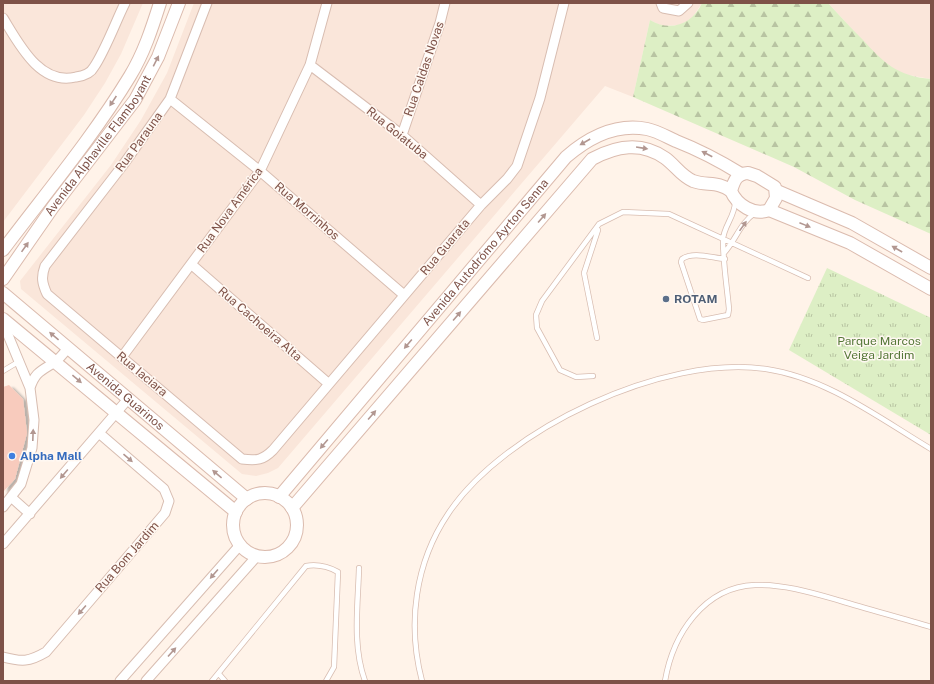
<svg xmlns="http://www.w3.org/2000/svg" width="934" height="684" viewBox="0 0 934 684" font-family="'Public Sans',sans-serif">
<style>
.residential{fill:#fae6da}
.forest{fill:url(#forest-firs)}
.park{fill:url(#park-tufts)}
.building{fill:#f8cbbd;filter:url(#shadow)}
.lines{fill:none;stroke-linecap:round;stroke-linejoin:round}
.lane-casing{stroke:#d8bdb1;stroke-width:6}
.street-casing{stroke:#d8bdb1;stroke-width:11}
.secondary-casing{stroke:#dbbbae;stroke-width:14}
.lane{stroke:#fff;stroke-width:4.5}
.street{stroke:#fff;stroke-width:9}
.secondary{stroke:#fff;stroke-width:12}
.oneway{fill:#b29791}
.service-dot{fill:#5c6f8a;stroke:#fff8f2;stroke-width:1.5}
.shop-dot{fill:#3f7fe0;stroke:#fff8f2;stroke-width:1.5}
.labels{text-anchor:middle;stroke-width:3;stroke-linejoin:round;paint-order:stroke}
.street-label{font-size:12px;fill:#7e5248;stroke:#fff8f2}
.service-label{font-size:12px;font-weight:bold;fill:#4e5e75;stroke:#fff8f2;text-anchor:start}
.park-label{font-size:12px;fill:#567839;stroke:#fff8f2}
.shop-label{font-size:12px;font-weight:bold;fill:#366cbe;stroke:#fff8f2;text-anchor:start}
</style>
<defs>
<pattern id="forest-firs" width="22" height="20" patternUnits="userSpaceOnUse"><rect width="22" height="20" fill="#ddefc5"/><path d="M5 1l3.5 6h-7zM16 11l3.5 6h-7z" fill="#b8c4a2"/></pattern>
<pattern id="park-tufts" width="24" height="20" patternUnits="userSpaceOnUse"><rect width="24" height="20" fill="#ddefc5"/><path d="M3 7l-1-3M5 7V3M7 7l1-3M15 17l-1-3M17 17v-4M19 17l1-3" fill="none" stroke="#b8c4a2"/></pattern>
<filter id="shadow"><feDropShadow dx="4.5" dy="2.5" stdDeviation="1" flood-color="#0004"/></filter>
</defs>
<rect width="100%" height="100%" fill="#fff3e9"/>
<path class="residential" d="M3,3H143L121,54L105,83L84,115L3,222Z
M194,3H702L692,18L681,25L662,26L650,20L633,97L605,86L278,468L268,473L256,476L242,474L21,289L20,281L111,165L141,120L167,73Z
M828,3H931V79L903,74L888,66L876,55Z"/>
<path class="forest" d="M702,3H828C839,15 850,27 862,39C884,63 897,76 931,79V234L855,200L794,167L633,97L650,20C670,32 692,25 702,3Z"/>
<path class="park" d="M827,268L931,318V435L789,350Z"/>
<path class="building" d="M9,385L23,399L27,433L15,479L3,492V387Z"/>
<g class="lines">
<defs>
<path id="lane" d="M724,253C736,240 740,223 755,213
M725,259C712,258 693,251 682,259L681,262L700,319L703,320L728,315L729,309C727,287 723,263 723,240C723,227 736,215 735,201
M597,338L584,273L598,230
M3,371L18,362
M593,376L576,377L560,370L537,328L536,315L542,301L599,224L623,212L669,214L808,278
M359,568C358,605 352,645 365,681
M219,674L225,681
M212,681L306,566C318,564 327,566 338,572L334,667L326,681
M422,681C407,624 415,563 448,514C504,429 665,354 766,369C827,378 879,418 931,449
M665,681C673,634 704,587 755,585C784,584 813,593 841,601C871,610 901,618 931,627"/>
<path id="street" d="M207,3L170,99L123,165L45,266C41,277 42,283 47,294L242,459C257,461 263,460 273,450L481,205L507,179L517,166L540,98L564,3
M661,3L663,8L679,11L688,3
M3,18C19,44 40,86 76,77C83,76 91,73 94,67C105,51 116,21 125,3
M310,65L402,135L481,205
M170,99L260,171L404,295
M402,135L440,23L445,3
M191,264L329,384
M3,323L30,388L34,420L32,448L21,484L3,507
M122,357L260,171L310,65L327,3
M30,388C35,372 41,371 55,362C60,358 64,353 68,348
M11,497L30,514
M3,544L128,399
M3,657C22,662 29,662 46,652L165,513L169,501L164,489L99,433
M120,681L240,545
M146,681L257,556"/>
<g id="secondary">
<path d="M748,173L757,176L775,187L776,198L769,210C754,216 737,205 731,191C734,181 736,174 748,173Z"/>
<path d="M777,191L852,223L931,268"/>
<path d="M769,210L850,243L931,289"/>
<path d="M3,250C46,193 93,137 130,76C144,53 152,28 160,3"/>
<path id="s1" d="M3,279L53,207L135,100L158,57L179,3"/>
<path id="s2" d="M3,293L247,499"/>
<path d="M3,319L236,512"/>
<circle cx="265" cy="525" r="32"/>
<path id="s3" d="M279,497L566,157C589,137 616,123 647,129C657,131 667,137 676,141C699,150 720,161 741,174"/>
<path d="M292,508L592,159C616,146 641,141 665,158C675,165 681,176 693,181C707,186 718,181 731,191"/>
</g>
</defs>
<use href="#lane" class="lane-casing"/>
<use href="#street" class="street-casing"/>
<use href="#secondary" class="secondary-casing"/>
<use href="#lane" class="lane"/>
<use href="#street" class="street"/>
<use href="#secondary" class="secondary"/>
</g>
<defs><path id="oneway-solid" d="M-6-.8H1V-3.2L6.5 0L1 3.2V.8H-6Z"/></defs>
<g class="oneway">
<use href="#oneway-solid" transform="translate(156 61) rotate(-63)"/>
<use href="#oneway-solid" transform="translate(113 101) rotate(124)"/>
<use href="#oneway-solid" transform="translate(585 142) rotate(150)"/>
<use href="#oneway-solid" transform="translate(642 148) rotate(9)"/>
<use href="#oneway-solid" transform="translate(707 154) rotate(-152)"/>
<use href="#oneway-solid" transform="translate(542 218) rotate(-49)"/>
<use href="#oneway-solid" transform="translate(805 225) rotate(22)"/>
<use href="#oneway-solid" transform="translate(743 226) rotate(-55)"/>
<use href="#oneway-solid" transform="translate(25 247) rotate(-55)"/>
<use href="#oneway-solid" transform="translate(897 249) rotate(-150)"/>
<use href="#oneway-solid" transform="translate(457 316) rotate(-49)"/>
<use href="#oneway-solid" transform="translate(54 336) rotate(-140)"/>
<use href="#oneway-solid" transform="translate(408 344) rotate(130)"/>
<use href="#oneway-solid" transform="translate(77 379) rotate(40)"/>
<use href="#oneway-solid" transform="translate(372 415) rotate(-49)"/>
<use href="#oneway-solid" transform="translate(33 435) rotate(-88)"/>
<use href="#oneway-solid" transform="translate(324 444) rotate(130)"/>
<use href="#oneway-solid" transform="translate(128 458) rotate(41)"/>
<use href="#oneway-solid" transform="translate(64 474) rotate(130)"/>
<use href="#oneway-solid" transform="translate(217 474) rotate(-140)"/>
<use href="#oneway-solid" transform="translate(214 574) rotate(131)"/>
<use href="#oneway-solid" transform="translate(82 610) rotate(131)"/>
<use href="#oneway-solid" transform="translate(172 652) rotate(-48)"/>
</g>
<circle class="service-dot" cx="666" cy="299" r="4"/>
<circle class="shop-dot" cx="12" cy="456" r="4"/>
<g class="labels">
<g class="street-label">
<text transform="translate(424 69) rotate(-71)" y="4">Rua Caldas Novas</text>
<text transform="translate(397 133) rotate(39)" y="4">Rua Goiatuba</text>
<text transform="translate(139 142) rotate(-54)" y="4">Rua Parauna</text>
<text dy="4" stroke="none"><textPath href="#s1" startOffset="164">Avenida Alphaville Flamboyant</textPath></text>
<text transform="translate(230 210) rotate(-54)" y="4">Rua Nova América</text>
<text transform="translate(307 211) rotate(41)" y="4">Rua Morrinhos</text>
<text transform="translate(445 247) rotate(-50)" y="4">Rua Guarata</text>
<text dy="4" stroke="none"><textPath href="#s3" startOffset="320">Avenida Autodrómo Ayrton Senna</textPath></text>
<text transform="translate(260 324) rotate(41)" y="4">Rua Cachoeira Alta</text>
<text transform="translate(142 374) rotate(40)" y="4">Rua Iaciara</text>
<text dy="4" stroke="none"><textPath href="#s2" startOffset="160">Avenida Guarinos</textPath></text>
<text transform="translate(127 557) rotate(-49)" y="4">Rua Bom Jardim</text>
</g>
<g class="service-label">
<text x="674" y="303">ROTAM</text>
</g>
<g class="park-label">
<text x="879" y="345">Parque Marcos<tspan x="879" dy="14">Veiga Jardim</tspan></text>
</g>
<g class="shop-label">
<text x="20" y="460">Alpha Mall</text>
</g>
</g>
<rect width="934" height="684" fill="none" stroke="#7e5248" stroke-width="8"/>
</svg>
